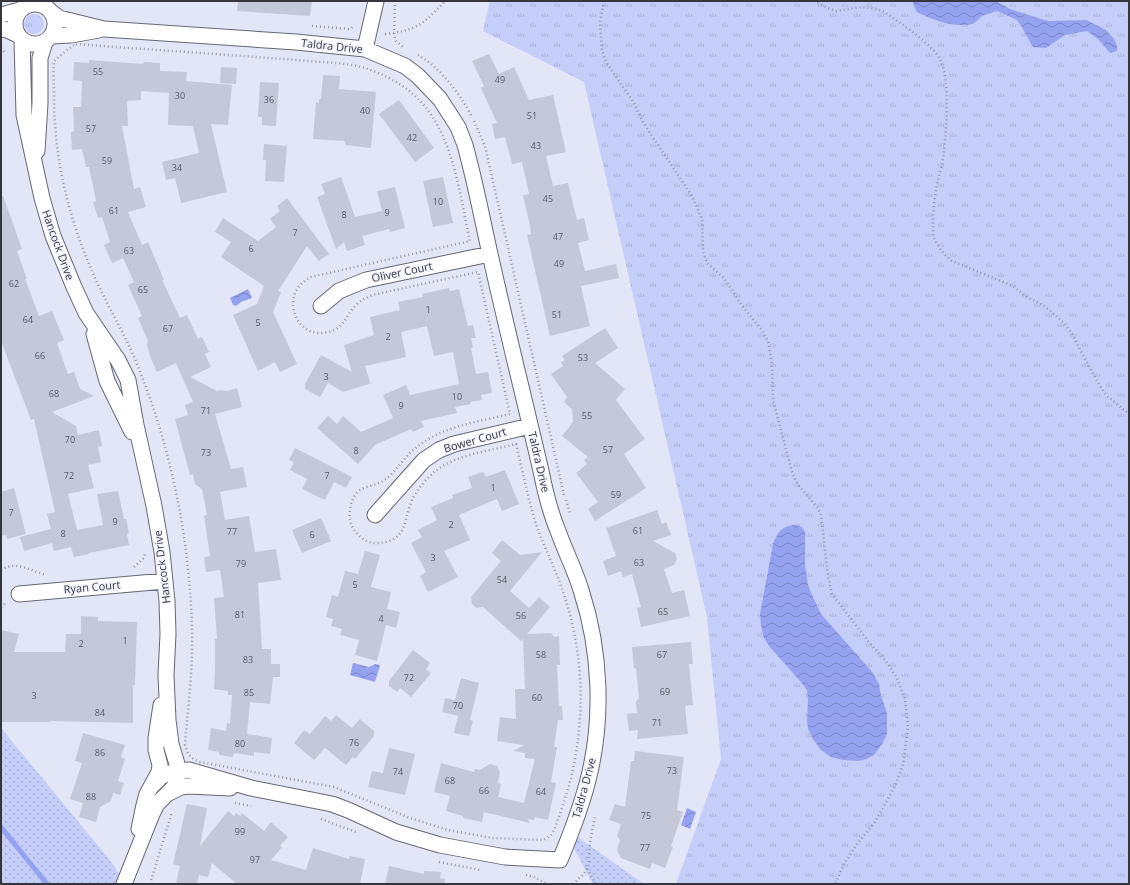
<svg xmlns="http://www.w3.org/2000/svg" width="1130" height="885" viewBox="0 0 1130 885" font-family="'Open Sans',sans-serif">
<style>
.grass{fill:url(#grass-tufts)}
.park{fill:url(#park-dots)}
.water{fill:url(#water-waves)}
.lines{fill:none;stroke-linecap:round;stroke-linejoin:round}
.stream{stroke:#95a2ef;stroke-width:5}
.building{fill:#c4c8d8}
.street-casing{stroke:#656876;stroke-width:17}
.path{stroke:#9496a3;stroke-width:2.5;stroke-dasharray:1 3;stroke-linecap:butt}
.street{stroke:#fff;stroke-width:15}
.labels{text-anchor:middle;stroke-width:3;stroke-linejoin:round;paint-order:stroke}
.number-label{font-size:9px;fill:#595a64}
.street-label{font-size:11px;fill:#35363d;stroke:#f1f3fe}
</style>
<defs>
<pattern id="grass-tufts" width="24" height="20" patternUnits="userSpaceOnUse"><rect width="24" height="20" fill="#c5cdf9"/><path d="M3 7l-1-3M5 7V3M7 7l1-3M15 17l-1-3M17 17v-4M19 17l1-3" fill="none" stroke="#aab1d6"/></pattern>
<pattern id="park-dots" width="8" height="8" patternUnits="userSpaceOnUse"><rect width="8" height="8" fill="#c5cdf9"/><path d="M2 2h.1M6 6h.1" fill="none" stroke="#aab1d6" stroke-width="1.8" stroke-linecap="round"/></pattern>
<pattern id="water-waves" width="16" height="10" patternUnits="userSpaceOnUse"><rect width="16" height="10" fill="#95a2ef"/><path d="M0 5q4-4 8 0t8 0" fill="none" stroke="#7a85c3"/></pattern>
</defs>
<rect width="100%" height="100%" fill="#e2e6f7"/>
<path class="grass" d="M490,1H1129V884H676L721,759L707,617L584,82L483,31Z
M24 24a10 10 0 1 1 20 0a10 10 0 1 1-20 0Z"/>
<path class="park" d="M1,728L109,859L126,884H1Z
M572,833L644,884H593L569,839Z"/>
<path class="water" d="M912,1H996L1010,9L1048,21L1086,20L1106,30L1114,39L1117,46V51L1110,53L1098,39L1087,31L1065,35L1046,48L1033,47L1021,26L1017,20L997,11C992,13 987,14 982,16C979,18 976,23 972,24C954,28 933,20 917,12Z
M248,289L252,298L241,302L236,306L233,305L230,298Z
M793,525C799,525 802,526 805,532V565L808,585L812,595L821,614L873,673L879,684L881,696L887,713V734L882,744L875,754L867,759L858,761L843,760L831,757L821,750L813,739L808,729L807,721L808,700L807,690L800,681L769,646L764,638L761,625L760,614L773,544C777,533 781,527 793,525Z
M353,663L369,667L375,664L380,665L375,682L350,675Z
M687,808L696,812L690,829L681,825Z"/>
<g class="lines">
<path class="stream" d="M1,827L47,884"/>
</g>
<path class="building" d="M238,1H312L310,16L237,11Z
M489,54L499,74L514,67L529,100L553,95L566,152L546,156L553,186L568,183L577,220L584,218L589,240L578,243L585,271L616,264L619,278L581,286L590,326L550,336L527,235L531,234L530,226L523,195L529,194L522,162L512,164L505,137L495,139L492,124L497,123L481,88L484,86L472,61Z
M89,60L143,64L144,62L160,63V71L187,72L186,81L232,85L228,125L211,124L227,192L181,203L175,178L166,180L162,162L199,153L193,126L168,125L169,93L141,91V100L127,101L128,126H122L134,189L140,187L146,207L128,212L142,245L148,242L164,280H162L180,318L187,315L198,339L202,337L209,352L205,354L211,367L190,377L217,391L220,390L227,391L237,388L242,407L215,414L231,469L243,467L247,487L220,492L225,520L249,516L255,552L276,549L281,580L258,583L262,649H271V664H280V677H273L270,704L250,702L247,734L272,738L270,754L254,752V756L234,753L233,757L219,755V752L208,750L211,728L226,731L227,723L230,724L232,695H228V691L214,689L215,669V639H217L214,598L224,597L220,570L206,572L204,557L210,556L204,516L207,515L202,489L195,484L193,474L190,475L175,419L188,415L185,405L193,402L176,363L157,372L150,356L147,345L148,341L138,318L142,316L128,285L134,282L123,258L112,263L104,245L110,242L102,217L98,218L93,202L96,201L89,167H86L82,149L72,150L71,132L74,131L73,107H81L82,81L73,80L74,62L89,63Z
M221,67L237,68L236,84L220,83Z
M323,75L340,76L339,89L376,92L371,148L345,145V141L313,139L316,102L319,103V99H321Z
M260,82L279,83L276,126L262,125V117H258Z
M399,100L434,148L415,162L379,114Z
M264,144L287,146L284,182L265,181L266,160H263Z
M341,177L355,217L382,211L377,191L395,187L405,228L390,232L389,229L362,236L365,245L347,251L344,242L336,249L317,197L325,194L321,184Z
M443,177L453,223L433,227L423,181Z
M1,196H3L22,249L17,251L27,279H25L39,316L52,311L64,340L57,343L68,374L74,372L80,389L94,396L52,412L76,426L78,435L99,430L102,446L98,447L101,462L88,465L94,488L68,494L77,530L103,525L97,494L118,491L124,519H126L129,533L127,534L129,545L89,553V554L74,557L71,547L54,551L52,543L24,551L20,537L51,529L47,514L55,512L34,419L31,420L1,341Z
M287,198L329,254L319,261L307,246L278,291L281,292L273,312L297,364L280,372L275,362L258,371L233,315L257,304L264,286L221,257L231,242L215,232L223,218L258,241L276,227L270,219L280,211L277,206Z
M449,288L450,291L459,289L468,326L473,325L476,338H471L473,347L471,348L476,374L488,372L492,393L481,395L482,400L470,402L471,404L455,407L457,413L421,421L424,427L413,432L411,429L375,445L358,464L317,428L328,416L337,424L343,416L361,432L393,418L383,395L406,385L410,395L459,384L453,352L434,356L427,326L401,332L406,357L365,366L370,382L372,383L343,392L328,383L320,397L305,389V384L321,355L352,372L344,345L374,335L370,317L400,310L398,302L423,297L422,294Z
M605,328L618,348L595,363L625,389L616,400L645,439L624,454L646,488L595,521L588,509L598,502L576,473L587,464L584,460L588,457L562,436L573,422L572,409L564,402L567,397L551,374L563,366L561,362L565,360L562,356Z
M295,448L352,477L346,488L334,482L325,500L302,489L307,479L290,470L294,462L289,460Z
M505,470L519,504L502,511L497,499L459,515L470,540L444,551L458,577L428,592L420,576L426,572L411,543L422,537L418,530L437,520L431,507L453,498L452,495L472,488L468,477L483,472L486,477Z
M14,488L26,534L7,539L6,535L1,536V492Z
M657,510L662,524L666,522L671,535L653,541L675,553L677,559L674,565L664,569L672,593L684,590L690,616L641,627L637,608L641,607L632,574L623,577L621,571L608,576L603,561L616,556L606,528Z
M321,518L331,541L302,553L292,530Z
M502,540L520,555L542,552L510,591L529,608L539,597L550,607L527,634L551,633L554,637L559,636L560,665H557L559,706H562L563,720H558L554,747H557L551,782L556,783L548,820L535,817L534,820L528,819L530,823L484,812L482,822L463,818V816L446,811L450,796L434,792L441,763L474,772L475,769L480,770L490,764L497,766L500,772L498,783L501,784L498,797L524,803L535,759L525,758V753L513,751L524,745L497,741L500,717L516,719L515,689H525L523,639L521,641L483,607L476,608L472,604L471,597L501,561L492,553Z
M365,551L380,555L371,587L391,592L387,609L400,612L396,628L386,625L377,661L355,655L359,640L340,635L342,629L331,626L333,619L326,617L332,595L338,597L345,571L358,574Z
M81,616L98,617V621L137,622L135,685H133V723L50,721V722H1V630L19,634L14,652H65L66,634H81Z
M691,642L693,664H689L693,705L685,706L688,734L637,739L638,730L629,731L627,714L637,713L636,702L639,698L636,668L634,669L632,647Z
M413,650L430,663L426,669L431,673L411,697L400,688L397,692L389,686V681Z
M461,678L479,683L470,720L473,721L469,736L454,733L458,716L442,712L445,698L455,700Z
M336,715L352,728L360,719L374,731V736L355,759L353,757L346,765L325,748L314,760L294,743L304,730L310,734L325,716L331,721Z
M83,733L125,745L121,757L125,759L118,781L124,783L120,795L113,793L111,801L100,807L96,822L79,817L83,803L70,799L82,763L75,761Z
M389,748L415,754L405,795L368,787L372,771L383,773Z
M635,751L684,757L677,810L683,812L671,846L673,847L665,868L652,863L650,869L621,858L617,850L620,840L617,836L621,824L609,820L615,804L625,807L631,761H634Z
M187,804L207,808L200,846L228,811L234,816L236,813L240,816L242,813L264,831L271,822L288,837L280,846L282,847L271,860L306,870L313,848L349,859L350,856L365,859L360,884H237L212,863L208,877L199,875L197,884H176L180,866L173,864Z
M389,866L424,874V871L441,872L440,878L445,879L444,884H385Z"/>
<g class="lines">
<defs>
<path id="street" d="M15 24a20 20 0 1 1 40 0a20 20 0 1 1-40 0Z
M50,11L59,18L104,29L296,42L365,49L405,66L418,76L440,99L458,127L465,145C475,181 482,218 490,254C506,326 524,398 541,471C545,491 550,512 558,531C565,551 575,570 581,590C601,651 604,721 587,784C580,810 570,836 560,860L505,857L440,845L396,832L348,810L332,804L251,788L189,770L168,773L161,777L152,786
M1,15L20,10
M1,29L7,30L18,35
M51,36L71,35L99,30
M22,39L24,115L42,198L53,236L74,287L86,313L118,360L128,380L136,425L154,506L162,552L167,601L168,634L166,675L168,720L171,744L177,764V780L174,787L157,804L152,814L124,884
M365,49L376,1
M37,151L40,103V58L45,42
M321,306L339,291L366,280L490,254
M94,334L107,381L132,432
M375,515L424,460L439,450L454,444L530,426
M19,594L165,581
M169,793L181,787L188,786L230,788
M139,829L144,805L147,794L159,772L160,765L156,750V738L161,705"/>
</defs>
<use href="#street" class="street-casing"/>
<path class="path" d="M395,1L394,36L396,41L403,47
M604,1L600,22L602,50L606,62L634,103L643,122L652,136L692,196L702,219L703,251L707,263L724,278L741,304L761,329L768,341L772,364L773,400L792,472L798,485L818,508L821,515L828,576L832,594L868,641L885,660L897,678L905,699L908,727L903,765L895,786L875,822L857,844L844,864L835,884
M814,1L828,8L836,11L862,7L877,9L884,12C900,23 931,43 940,59C951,79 946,142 942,165C941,170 939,175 938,180C935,194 930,227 935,240C939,248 945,256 952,261L1013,286L1025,296L1041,304L1052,312L1065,324L1072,334L1098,383L1107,396L1129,414
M312,26L350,29L354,26
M385,34C416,31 425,23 445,1
M76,44C140,49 205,53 269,58C287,59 305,61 323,62C337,63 352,64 365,68C389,76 412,89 427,109C455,146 460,197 470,241L311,277C306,280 301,283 297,289C285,310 302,339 328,332C344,329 346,315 356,305C361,300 366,298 372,295L478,272L510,414C478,422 443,426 417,447C404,456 396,473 383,481C376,485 367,486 360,490C349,498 346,520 355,531C360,538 368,544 378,543C408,541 403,521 412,500C416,491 426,479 434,472C457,454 489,451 516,444C523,472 528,500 537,527C545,549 556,570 563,592C585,654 586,726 568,789C565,798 556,829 551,835C549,837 546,838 544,840L493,838L448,830L410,818L334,787L200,762C191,759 187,754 185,745C188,707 193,669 192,631C190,544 173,456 141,374C129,341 110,311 95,278C69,220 54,160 54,96C54,84 53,72 54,61L67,50Z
M1,48L6,54
M418,55C440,67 461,95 472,117
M474,121L485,146L564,495
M566,500L570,513
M134,567L144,558L145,553
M1,570C17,560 30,571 46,575
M1,607L7,602
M235,803L251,806
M321,819L356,832
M439,862L480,870
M587,869L596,884
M526,875L534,877L547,884
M150,884L172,812
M573,884L584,874L588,866L590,842L595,817"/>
<use href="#street" class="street"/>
</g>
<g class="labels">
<g class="number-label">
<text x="98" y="75">55</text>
<text x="500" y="83">49</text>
<text x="180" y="99">30</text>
<text x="269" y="103">36</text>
<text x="365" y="114">40</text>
<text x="532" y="119">51</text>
<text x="91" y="132">57</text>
<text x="412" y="141">42</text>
<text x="536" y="149">43</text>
<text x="107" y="164">59</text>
<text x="177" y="171">34</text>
<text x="548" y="202">45</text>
<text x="438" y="205">10</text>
<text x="114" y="214">61</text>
<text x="387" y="216">9</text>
<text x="344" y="218">8</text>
<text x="295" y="236">7</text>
<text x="558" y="240">47</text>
<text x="251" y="252">6</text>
<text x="129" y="254">63</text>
<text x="559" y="267">49</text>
<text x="14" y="287">62</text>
<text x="143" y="293">65</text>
<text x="428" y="313">1</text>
<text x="557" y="318">51</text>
<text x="28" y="323">64</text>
<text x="258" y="326">5</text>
<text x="168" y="332">67</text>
<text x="388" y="340">2</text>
<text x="40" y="359">66</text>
<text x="583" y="361">53</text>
<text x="326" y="380">3</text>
<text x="54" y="397">68</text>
<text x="457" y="400">10</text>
<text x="401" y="409">9</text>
<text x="206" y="414">71</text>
<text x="587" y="419">55</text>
<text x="70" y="443">70</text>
<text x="608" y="453">57</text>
<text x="356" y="454">8</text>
<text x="206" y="456">73</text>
<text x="69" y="479">72</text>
<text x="327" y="479">7</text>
<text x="493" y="491">1</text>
<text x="616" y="498">59</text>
<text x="11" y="516">7</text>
<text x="115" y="525">9</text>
<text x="451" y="528">2</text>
<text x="638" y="534">61</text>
<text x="232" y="535">77</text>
<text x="63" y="537">8</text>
<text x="312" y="538">6</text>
<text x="433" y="561">3</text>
<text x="639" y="566">63</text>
<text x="241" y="567">79</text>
<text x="502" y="583">54</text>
<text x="355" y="588">5</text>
<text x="663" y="615">65</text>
<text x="240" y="618">81</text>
<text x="521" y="619">56</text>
<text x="381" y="622">4</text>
<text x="125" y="644">1</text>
<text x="81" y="647">2</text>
<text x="541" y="658">58</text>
<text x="662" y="658">67</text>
<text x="248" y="663">83</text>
<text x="409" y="681">72</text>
<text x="665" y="695">69</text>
<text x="249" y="696">85</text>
<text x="34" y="699">3</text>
<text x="537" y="701">60</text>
<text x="458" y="709">70</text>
<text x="100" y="716">84</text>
<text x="657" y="726">71</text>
<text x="354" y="746">76</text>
<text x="240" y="747">80</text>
<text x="100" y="756">86</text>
<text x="672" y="774">73</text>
<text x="398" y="775">74</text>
<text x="450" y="784">68</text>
<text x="484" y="794">66</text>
<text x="541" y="795">64</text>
<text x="91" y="800">88</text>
<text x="646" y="819">75</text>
<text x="240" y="835">99</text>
<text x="645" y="851">77</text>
<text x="255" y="863">97</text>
</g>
<g class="street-label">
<text transform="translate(332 46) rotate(6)" y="4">Taldra Drive</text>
<text transform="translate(58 245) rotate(70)" y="4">Hancock Drive</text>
<text transform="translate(402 272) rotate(-12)" y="4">Oliver Court</text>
<text transform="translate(475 440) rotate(-16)" y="4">Bower Court</text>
<text transform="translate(539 462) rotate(77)" y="4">Taldra Drive</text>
<text transform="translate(162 567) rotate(-97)" y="4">Hancock Drive</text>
<text transform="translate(92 587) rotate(-5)" y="4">Ryan Court</text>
<text transform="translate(584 788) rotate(-75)" y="4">Taldra Drive</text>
</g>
</g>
<rect width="1130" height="885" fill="none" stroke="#35363d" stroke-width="4"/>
</svg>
